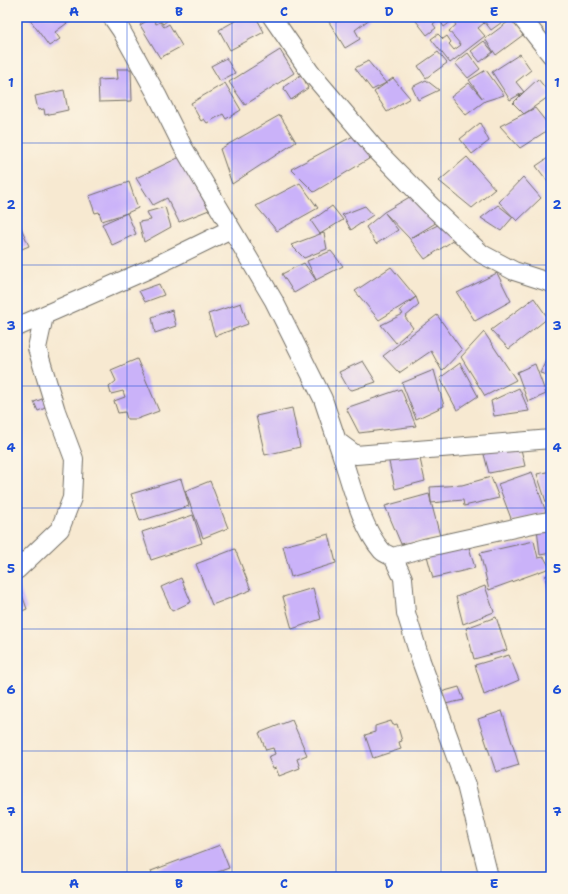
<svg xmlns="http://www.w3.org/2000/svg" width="568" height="894" viewBox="0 0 568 894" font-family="'Shantell Sans',sans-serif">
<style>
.building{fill:#cab2f9}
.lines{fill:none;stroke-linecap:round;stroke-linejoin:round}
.minor-casing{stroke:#726e65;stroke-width:20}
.minor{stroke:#fff;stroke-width:18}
.grid{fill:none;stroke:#1d4ed8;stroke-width:1;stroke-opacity:0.55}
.neatline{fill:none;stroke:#1d4ed8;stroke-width:1.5}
.grid-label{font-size:13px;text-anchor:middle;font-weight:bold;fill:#1d4ed8}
</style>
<rect width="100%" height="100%" fill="#fcf5e5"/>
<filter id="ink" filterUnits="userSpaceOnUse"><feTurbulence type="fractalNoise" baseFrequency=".025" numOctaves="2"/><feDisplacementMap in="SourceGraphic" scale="8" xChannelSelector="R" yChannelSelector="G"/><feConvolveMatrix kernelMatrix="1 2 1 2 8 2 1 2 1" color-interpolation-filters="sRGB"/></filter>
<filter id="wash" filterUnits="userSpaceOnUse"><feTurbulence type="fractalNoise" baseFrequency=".012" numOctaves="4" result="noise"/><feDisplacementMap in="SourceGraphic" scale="16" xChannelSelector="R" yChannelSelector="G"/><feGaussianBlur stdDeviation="0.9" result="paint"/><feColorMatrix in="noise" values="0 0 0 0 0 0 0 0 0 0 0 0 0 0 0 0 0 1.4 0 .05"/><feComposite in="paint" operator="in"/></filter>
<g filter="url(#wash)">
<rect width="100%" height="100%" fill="#f7e9d1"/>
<g id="blocks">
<path class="building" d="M28,17H73L74,18L55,32L60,39L49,46Z
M153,17L156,24L160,22L164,27L169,24L182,46L160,58L140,25Z
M154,17H168L169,19L163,24L159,19L157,20Z
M242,17H256L264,32L230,50L219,30Z
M326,17H370L371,18L355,30L360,39L345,48Z
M413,17H457L444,27L439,19L433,24L436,28L427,35Z
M460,17H479L484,23L478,28L485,36L450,63L431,39L438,34L443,39L447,36L451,42L449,44L454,50L461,45L449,31L456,25L454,22Z
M481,17H502L505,20L491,30Z
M512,19L523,35L496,55L485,39Z
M484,41L493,52L480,62L471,51Z
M280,50L294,73L245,105L229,82Z
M438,52L447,63L426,78L418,66Z
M468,53L480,69L468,78L455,63Z
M520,54L531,70L516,82L524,92L538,79L551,95L524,114L513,103L524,92L510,100L492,72Z
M226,58L235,73L220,81L211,66Z
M368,61L386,83L372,90L355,68Z
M117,69H131L132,101L99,102L98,80L118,79Z
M486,70L504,95L485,101L466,115L451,97L469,83L483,99L469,80Z
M302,74L308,88L291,100L284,89L285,86Z
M393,78L410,98L387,112L374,92Z
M426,80L439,90L418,100L412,87Z
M225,83L241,110L226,119L223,114L207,123L204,119L201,121L191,103Z
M64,90L68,110L45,115L44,109L38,110L35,96Z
M535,108L551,128L520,148L500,126Z
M280,115L296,142L232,184L220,149Z
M480,123L489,141L472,154L460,139Z
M359,133L372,157L314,192L291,169Z
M551,156V186L536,166Z
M180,157L195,185L209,210L179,222L167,198L153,205L136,178Z
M467,157L495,189L472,208L439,181Z
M523,177L541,198L517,221L499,202Z
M129,182L138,208L127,213L136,234L112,245L102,224L127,213L102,221L99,212L95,213L89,196Z
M300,183L318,208L277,231L256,206Z
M413,195L439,221L411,238L440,224L457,238L425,259L409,238L385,213L398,230L376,244L366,227L384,212Z
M498,205L513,217L501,231L481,218Z
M332,206L343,220L320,234L324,233L327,249L304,258L291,245L320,234L311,221Z
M365,206L373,215L351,230L344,217L342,215Z
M165,207L171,227L144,242L139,222L151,220L147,212Z
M19,223L29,246L17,251V224Z
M331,251L343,266L316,280L307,261Z
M304,263L316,280L294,293L282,274Z
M391,267L416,297L379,320L355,291Z
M497,273L511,301L475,321L457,293Z
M159,284L164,295L145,302L139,291Z
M416,297L419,305L405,317L413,328L396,343L381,325L403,314L400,310Z
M534,298L548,318L509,349L491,330Z
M241,303L248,324L215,336L208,314Z
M172,310L176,326L155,333L152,317Z
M437,315L462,350L442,371L431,351L399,373L383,356Z
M484,332L516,380L485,396L461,357Z
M551,350V376L540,373Z
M137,359L159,411L137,419H127L125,412L118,413L114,401L125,397L123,391L111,394L109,387L116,381L111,370Z
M363,361L376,382L352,390L348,388L339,372Z
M460,363L478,396L457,410L440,378Z
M535,364L546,394L528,402L517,372Z
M434,370L444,406L416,419L402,383Z
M519,388L529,411L494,416L491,401Z
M401,389L416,426L359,433L346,408Z
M45,398L48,407L38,411L34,402Z
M292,408L300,447L265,455L256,416Z
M520,445L525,466L489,473L482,447Z
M418,450L425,481L395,489L387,453Z
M551,471V504L547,505L537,474Z
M532,472L546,512L512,521L498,484Z
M491,477L499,498L464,506L463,500L431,503L430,487L462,485Z
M181,479L189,506L140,521L131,494Z
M210,481L228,528L203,538L185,491Z
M429,494L440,536L401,544L385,506Z
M193,515L202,543L151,560L142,532Z
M551,527V553L540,555L537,528Z
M329,534L336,563L291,577L283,546Z
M534,541L538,558L544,557L550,568L489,590L480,553Z
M469,547L475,568L433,578L426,552Z
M235,549L251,590L212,605L196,564Z
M551,574V597H550L545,576Z
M181,578L191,602L172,611L161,587Z
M17,580L27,609L17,613Z
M485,586L494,612L463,624L456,597Z
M313,588L321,619L292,629L283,597Z
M496,617L507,650L474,659L466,628Z
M509,655L519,680L484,695L475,665Z
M459,687L464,700L445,704L441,692Z
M502,711L519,765L496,772L478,719Z
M292,720L307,755L297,759L300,768L279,776L276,768L273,769L268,757L275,754L273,748L266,750L259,733Z
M391,721L393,725L397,724L402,741L399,742L401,749L373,758L365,735L375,732V726Z
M220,845L229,868L204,877H153L151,871Z"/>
</g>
</g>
<g filter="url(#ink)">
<use href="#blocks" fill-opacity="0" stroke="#726e65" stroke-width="1"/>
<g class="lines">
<defs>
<path id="minor" d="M112,17L121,30L157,95L183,147L274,301L323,399L337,441L356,455L551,439
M272,17L310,72L377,151L431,206L482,254L514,271L551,283
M521,17L551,55
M17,327L149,269L231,229
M337,441C349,474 359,525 382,551C385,554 389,555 393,557L424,548L537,523L551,521
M393,557L403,578L406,613L421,661L466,785L489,877
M17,570L60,529L72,498L74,459L56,411L37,348L44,316"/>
</defs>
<use href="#minor" class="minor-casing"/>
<use href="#minor" class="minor"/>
</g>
</g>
<path class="grid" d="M127,17V877M232,17V877M336,17V877M441,17V877M17,143H551M17,265H551M17,386H551M17,508H551M17,629H551M17,751H551"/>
<rect width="568" height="894" fill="none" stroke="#fcf5e5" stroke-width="44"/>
<rect x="22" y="22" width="524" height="850" class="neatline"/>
<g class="grid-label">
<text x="74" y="16">A</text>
<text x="179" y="16">B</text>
<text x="284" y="16">C</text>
<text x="389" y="16">D</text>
<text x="494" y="16">E</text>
<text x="11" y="87">1</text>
<text x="557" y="87">1</text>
<text x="11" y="209">2</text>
<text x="557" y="209">2</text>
<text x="11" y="330">3</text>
<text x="557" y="330">3</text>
<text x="11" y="452">4</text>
<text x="557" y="452">4</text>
<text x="11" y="573">5</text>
<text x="557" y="573">5</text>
<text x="11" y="694">6</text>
<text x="557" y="694">6</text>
<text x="11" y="816">7</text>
<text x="557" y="816">7</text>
<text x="74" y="888">A</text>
<text x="179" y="888">B</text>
<text x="284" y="888">C</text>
<text x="389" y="888">D</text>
<text x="494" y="888">E</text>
</g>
</svg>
